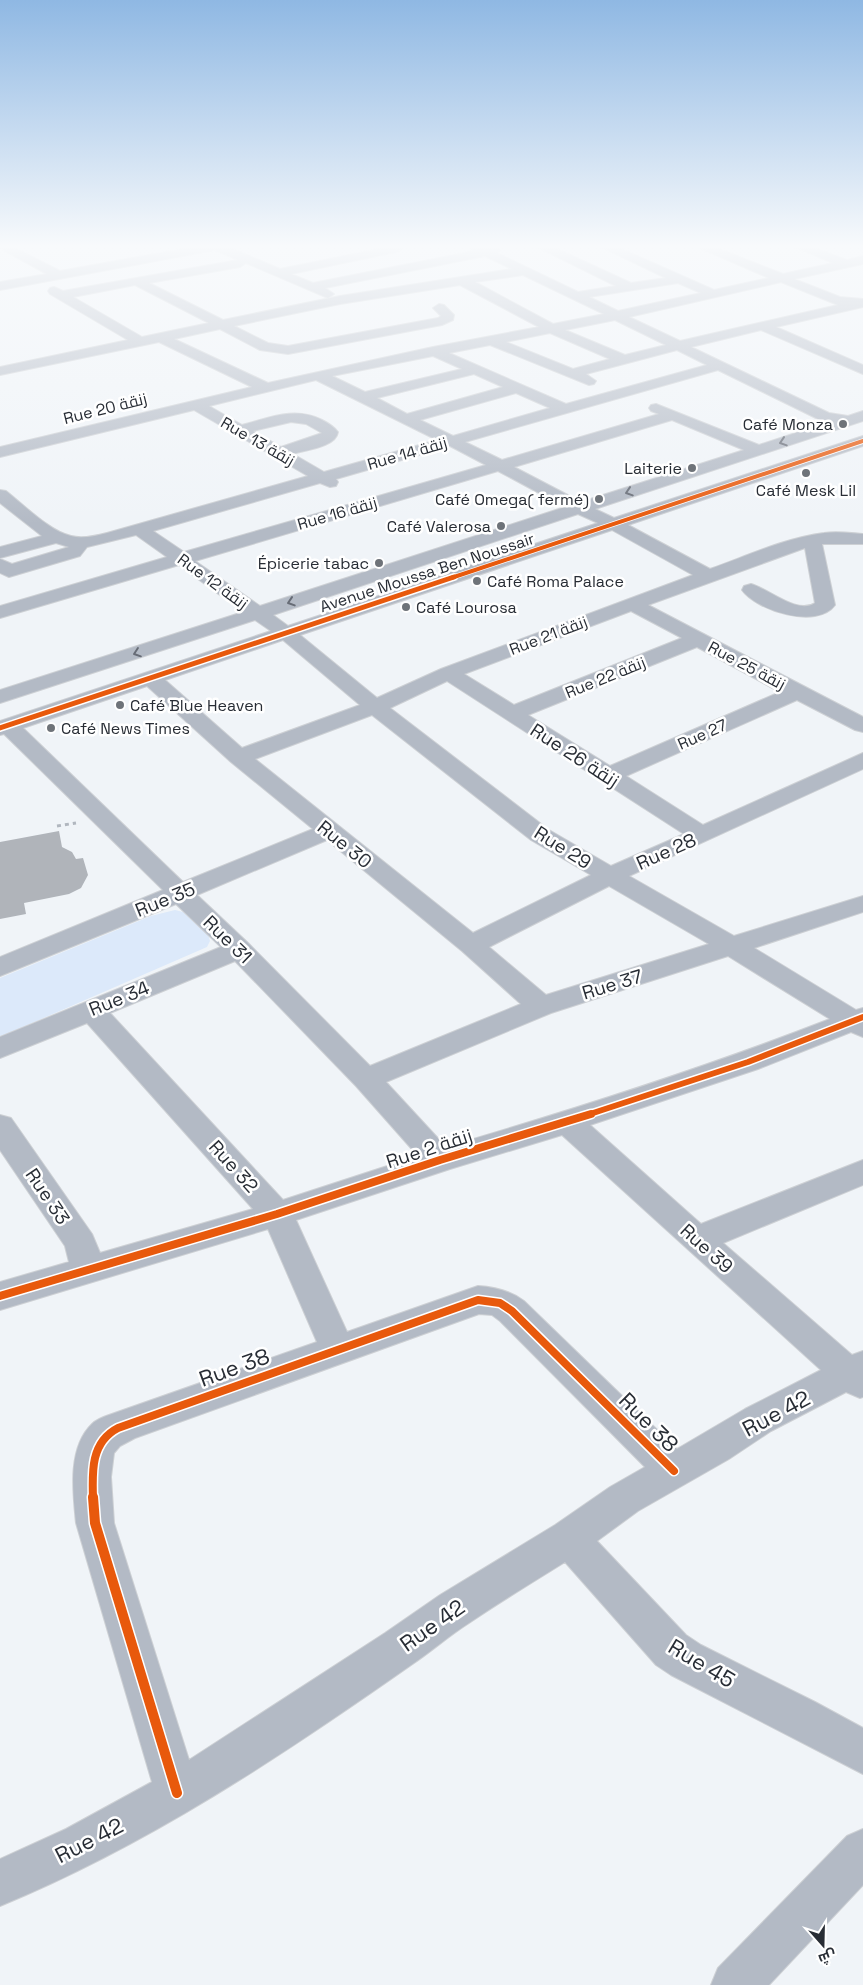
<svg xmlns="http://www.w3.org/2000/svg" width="863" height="1985" viewBox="0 0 863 1985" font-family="'Space Grotesk',Cairo,sans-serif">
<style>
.green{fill:#dce9fa}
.building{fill:#b0b4ba}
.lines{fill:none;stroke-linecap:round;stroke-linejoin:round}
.minor-casing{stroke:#cdd0d4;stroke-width:2}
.path{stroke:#b1b7bf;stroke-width:3;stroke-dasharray:4 4;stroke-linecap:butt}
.minor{fill:#b3bac5;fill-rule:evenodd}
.cycleway-far4-casing{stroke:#fff;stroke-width:5.5}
.cycleway-far3-casing{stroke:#fff;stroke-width:8}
.cycleway-far2-casing{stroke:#fff;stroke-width:9}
.cycleway-far1-casing{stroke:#fff;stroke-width:11}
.cycleway-casing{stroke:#fff;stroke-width:13}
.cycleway-far4{stroke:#e8590c;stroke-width:4}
.cycleway-far3{stroke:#e8590c;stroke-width:5}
.cycleway-far2{stroke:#e8590c;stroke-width:6}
.cycleway-far1{stroke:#e8590c;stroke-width:8}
.cycleway{stroke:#e8590c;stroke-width:10}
.oneway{stroke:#676c76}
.poi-dot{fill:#6e7379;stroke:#fff;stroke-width:2}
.labels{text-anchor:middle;stroke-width:5;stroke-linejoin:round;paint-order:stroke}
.far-street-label{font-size:16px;fill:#282d35;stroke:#fff}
.far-poi-label{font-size:16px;fill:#282d35;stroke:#fff;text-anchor:end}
.street-label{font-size:19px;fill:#282d35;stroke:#fff}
.near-street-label{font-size:22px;fill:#282d35;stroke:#fff}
</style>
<rect width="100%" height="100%" fill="#f0f4f8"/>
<path class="green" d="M175,910L183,912L208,934L210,941L207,947L0,1037V978L151,916Z"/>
<path class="building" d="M59,831L62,847L72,852L76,859L83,858L88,875L81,888L69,894L24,903L26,914L0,919V842Z"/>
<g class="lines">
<defs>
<path id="minor" d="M7,246L13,247L60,271L199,246H226L280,269L393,246L400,247L402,249L396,252L291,274L313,283L474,251L468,246C478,246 486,248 495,247L501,250L497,253L578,292L616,286L535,246H551L631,283L666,278L599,246H615L714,290L769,278L695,246H712L783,274L833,263L793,246H810L847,260L863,256V264L794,279L840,297L863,299V307L776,327L863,365V374L761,330L691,347L829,413L848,416L863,411V421L595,509L614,518L863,436V446L628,525L710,569C747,556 785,538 824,533C837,531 850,533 863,534V544H822L835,605C817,630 756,610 742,590L744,586L751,584C769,589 797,615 815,603L805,548L648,605L863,717V732L855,730L797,700L626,776L703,825L863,753V769L629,876L734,936L863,896V912L754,948L856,1010L863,1008V1037L851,1032L758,1069L590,1125L701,1224L863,1160V1185L723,1243L852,1355L863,1351V1397L860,1398L846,1392L771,1431L729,1459L638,1511L597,1541L686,1635L701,1645L815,1702L863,1728V1774L671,1675L656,1665L565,1562C533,1582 500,1602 469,1623C450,1635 433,1650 414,1663C283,1755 148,1845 0,1906V1859L66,1829L152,1782L76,1523C73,1493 67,1448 92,1424C96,1420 103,1417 109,1415L317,1342L268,1229L0,1310V1282L69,1262L65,1246L0,1150V1115L11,1118L92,1234L100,1253L253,1209L87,1023L0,1058V1037L221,947L176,904L0,976V957L163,890L4,734L0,735V721L271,631L255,620L0,703V690L243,612L179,565L0,618V606L167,557L136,535L87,547L80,556L9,577L0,573V559L12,564L69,547L56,543L0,558V547L42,536L0,503V490L6,491C24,505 49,531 71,536C82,539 96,536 107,533L308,476L194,410L0,457V447L252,387L159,342L0,375V367L128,340L50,294L48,291L50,288L54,287L63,291L238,260L215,250L0,290V282L47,274L5,251L3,249ZM485,256L512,269L340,296L223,320L149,283L240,267L246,263L328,298L334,294L325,288ZM523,275L604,314L553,324L475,282ZM781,282L838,305L680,341L629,317ZM678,283L701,293L618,311L589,297ZM135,285L209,323L142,337L73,297ZM460,285L539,327L433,347L268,383L174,339L220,329L260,350L288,354L442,325L453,320L454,315L444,305L439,304L433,308L441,316L438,318L288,346L268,343L234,326L340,304ZM615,320L666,345L625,355L565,330ZM550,333L610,359L573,369L506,342ZM490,345L589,385L594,384L596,381L586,374L677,350L707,365L566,404L449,353ZM433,356L462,369L365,392L332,376ZM718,370L820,420L829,422L759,445L656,404L651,405L649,408L651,411L659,414L502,460L465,442ZM474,374L503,387L407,414L377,398ZM316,380L437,440L324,472L293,454C305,450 336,447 338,432C334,427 328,423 322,420C295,406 269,418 242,425L209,406ZM516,393L550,408L453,436L420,420ZM672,420L744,450L581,502L514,467ZM291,422L306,424L322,433L281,447L253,431ZM450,446L486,465L184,552L153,531L320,483L330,487L336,486L338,482L336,479ZM498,471L565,507L260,606L195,561ZM578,514L598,523L288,626L273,615ZM612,530L693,575L441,669L377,698L300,635ZM631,611L682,638L514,705L464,674ZM283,640L360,705L242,748L165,680ZM697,647L780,692L610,766L528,715ZM447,681L684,834L611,866L549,830L390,708ZM147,686L231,762L313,829L183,882L23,728ZM372,715L531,840L591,875L473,933L255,759ZM327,840L462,951L521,1004L370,1066L248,943L197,895ZM609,886L709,944L546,995L489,947ZM728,956L830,1019C704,1068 576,1109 446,1147L386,1082L551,1013ZM235,961L356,1086L418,1156L283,1200L110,1013ZM562,1135L821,1370L745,1409L677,1449L524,1301C511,1291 494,1287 478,1286L347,1332L296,1220L450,1169ZM479,1314L492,1315L500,1321L645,1467L610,1487L555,1525L440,1595L385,1633L189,1760L114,1523L111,1477L114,1453L120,1446L135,1438Z
M863,1829V1885L769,1985H711L718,1968L847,1836Z"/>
</defs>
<use href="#minor" class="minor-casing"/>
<path class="path" d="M57,826L76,823"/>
<use href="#minor" class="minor"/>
<defs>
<path id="cycleway-far4" d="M451,578L863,441"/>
<path id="cycleway-far3" d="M0,728L454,577"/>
<path id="cycleway-far2" d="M587,1115L748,1062L863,1017"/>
<path id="cycleway-far1" d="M0,1296L277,1214L440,1160L591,1114
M93,1498C92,1471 91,1442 118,1428L478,1300L500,1303L512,1311L674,1471"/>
<path id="cycleway" d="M93,1497L95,1523L177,1793"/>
</defs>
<use href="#cycleway-far4" class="cycleway-far4-casing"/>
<use href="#cycleway-far3" class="cycleway-far3-casing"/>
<use href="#cycleway-far2" class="cycleway-far2-casing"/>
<use href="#cycleway-far1" class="cycleway-far1-casing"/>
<use href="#cycleway" class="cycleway-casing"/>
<use href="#cycleway-far4" class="cycleway-far4"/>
<use href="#cycleway-far3" class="cycleway-far3"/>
<use href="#cycleway-far2" class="cycleway-far2"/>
<use href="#cycleway-far1" class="cycleway-far1"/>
<use href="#cycleway" class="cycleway"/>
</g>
<defs><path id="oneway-chevron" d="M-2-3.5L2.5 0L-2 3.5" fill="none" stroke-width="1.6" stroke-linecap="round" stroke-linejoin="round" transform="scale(1.25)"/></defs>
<g class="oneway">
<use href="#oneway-chevron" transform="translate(783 442) rotate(162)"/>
<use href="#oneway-chevron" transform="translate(629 492) rotate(162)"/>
<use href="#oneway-chevron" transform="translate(291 602) rotate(162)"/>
<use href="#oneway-chevron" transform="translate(137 653) rotate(161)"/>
</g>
<linearGradient id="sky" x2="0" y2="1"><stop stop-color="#8fb8e3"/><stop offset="0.47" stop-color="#f8fafc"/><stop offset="1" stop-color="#f8fafc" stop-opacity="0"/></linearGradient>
<rect width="863" height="524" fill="url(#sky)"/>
<g class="poi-dot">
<circle cx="843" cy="424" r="5"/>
<circle cx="692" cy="468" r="5"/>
<circle cx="806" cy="473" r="5"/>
<circle cx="599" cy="499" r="5"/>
<circle cx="501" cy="526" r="5"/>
<circle cx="379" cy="563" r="5"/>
<circle cx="477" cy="581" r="5"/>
<circle cx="406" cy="607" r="5"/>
<circle cx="120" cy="705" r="5"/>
<circle cx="51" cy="728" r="5"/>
</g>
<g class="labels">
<g class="far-street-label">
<text transform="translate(105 408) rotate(-14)" y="6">Rue 20 زنقة</text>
<text transform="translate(258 441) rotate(30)" y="6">Rue 13 زنقة</text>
<text transform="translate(407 453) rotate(-16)" y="6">Rue 14 زنقة</text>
<text transform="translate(337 513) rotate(-16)" y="6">Rue 16 زنقة</text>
<text transform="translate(427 572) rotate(-18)" y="6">Avenue Moussa Ben Noussair</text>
<text transform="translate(213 581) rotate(36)" y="6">Rue 12 زنقة</text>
<text transform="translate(548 635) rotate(-21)" y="6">Rue 21 زنقة</text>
<text transform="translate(747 665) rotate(28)" y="6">Rue 25 زنقة</text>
<text transform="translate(605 677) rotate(-22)" y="6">Rue 22 زنقة</text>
<text transform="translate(702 734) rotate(-24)" y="6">Rue 27</text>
</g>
<g class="far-poi-label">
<text x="833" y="430">Café Monza</text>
<text x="682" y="474">Laiterie</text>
<text x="806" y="496" text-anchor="middle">Café Mesk Lil</text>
<text x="589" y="505">Café Omega( fermé)</text>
<text x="491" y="532">Café Valerosa</text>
<text x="369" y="569">Épicerie tabac</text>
<text x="487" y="587" text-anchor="start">Café Roma Palace</text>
<text x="416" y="613" text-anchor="start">Café Lourosa</text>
<text x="130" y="711" text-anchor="start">Café Blue Heaven</text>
<text x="61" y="734" text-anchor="start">Café News Times</text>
</g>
<g class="street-label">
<text transform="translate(575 755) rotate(33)" y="7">Rue 26 زنقة</text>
<text transform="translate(345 844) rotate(39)" y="7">Rue 30</text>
<text transform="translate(563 847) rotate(32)" y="7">Rue 29</text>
<text transform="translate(666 851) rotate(-24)" y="7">Rue 28</text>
<text transform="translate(165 899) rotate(-22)" y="7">Rue 35</text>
<text transform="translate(228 939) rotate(44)" y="7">Rue 31</text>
<text transform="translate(612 984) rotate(-17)" y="7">Rue 37</text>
<text transform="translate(119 998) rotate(-22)" y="7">Rue 34</text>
<text transform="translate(429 1148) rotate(-18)" y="7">Rue 2 زنقة</text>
<text transform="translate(234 1166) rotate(48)" y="7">Rue 32</text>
<text transform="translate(48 1196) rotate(56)" y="7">Rue 33</text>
<text transform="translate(707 1248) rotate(42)" y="7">Rue 39</text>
</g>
<g class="near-street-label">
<text transform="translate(234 1367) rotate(-20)" y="8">Rue 38</text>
<text transform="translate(776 1413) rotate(-28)" y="8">Rue 42</text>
<text transform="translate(649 1422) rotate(45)" y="8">Rue 38</text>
<text transform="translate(432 1625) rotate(-35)" y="8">Rue 42</text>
<text transform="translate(702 1663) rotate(31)" y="8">Rue 45</text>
<text transform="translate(89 1840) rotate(-27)" y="8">Rue 42</text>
</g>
</g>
<g transform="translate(823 1945) rotate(160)" stroke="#ffffff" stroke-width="4" paint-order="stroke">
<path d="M0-4L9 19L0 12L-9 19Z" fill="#282d35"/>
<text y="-8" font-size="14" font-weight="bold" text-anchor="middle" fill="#282d35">ش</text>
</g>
</svg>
